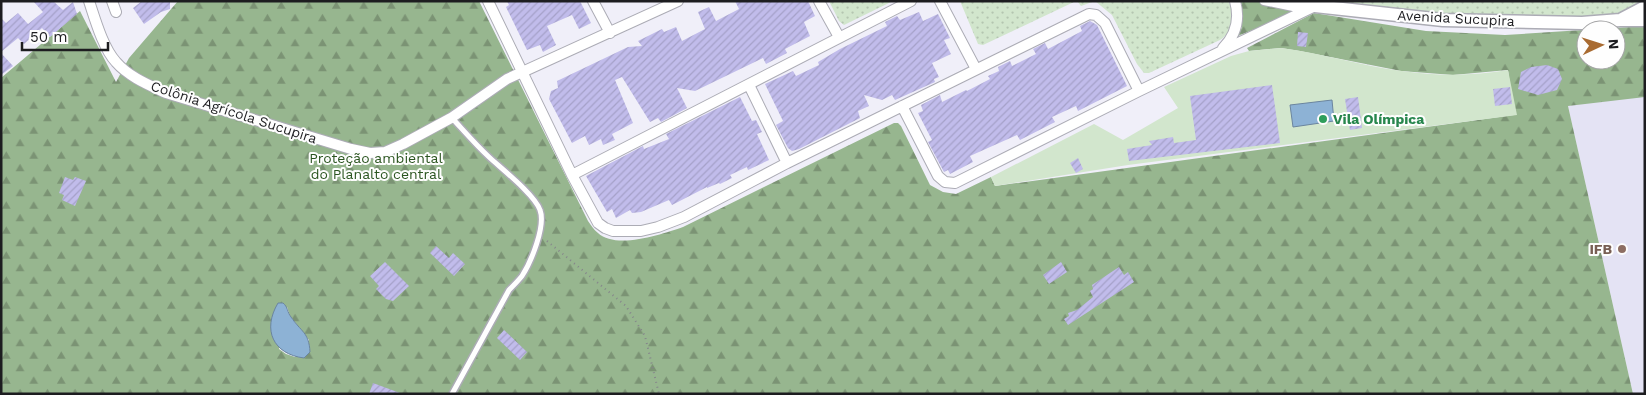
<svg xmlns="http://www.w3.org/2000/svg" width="1646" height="395" viewBox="0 0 1646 395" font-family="'Work Sans',sans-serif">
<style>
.built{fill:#e4e3f4}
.forest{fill:url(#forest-firs);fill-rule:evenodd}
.park{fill:url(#park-dots)}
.garden{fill:#d2e6cd}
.water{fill:#8db2d5;stroke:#6b859f}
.building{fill:url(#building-hatch)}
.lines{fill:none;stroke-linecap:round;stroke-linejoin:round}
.service-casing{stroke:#acacb5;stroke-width:8}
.pedestrian-casing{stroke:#acacb5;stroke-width:10}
.minor-casing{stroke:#acacb5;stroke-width:12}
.tertiary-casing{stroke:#acacb5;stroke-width:15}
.path{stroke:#85848b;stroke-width:2;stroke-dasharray:1 4;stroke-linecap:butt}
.service{stroke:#fff;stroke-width:5}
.pedestrian{stroke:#fff;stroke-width:8}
.minor{stroke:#fff;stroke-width:10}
.tertiary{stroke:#fff;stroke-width:12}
.leisure-dot{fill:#2e9e5b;stroke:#fefefe;stroke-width:2}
.education-dot{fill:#8d6e63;stroke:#fefefe;stroke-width:2}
.labels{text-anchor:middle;stroke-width:4;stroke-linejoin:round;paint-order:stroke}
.street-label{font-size:14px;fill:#1d1d20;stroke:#fefefe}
.leisure-label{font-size:14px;font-weight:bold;fill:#27864d;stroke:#fefefe;text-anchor:start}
.park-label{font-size:14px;fill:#2b5520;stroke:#fefefe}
.education-label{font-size:14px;font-weight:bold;fill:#785e54;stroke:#fefefe;text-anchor:end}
</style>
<defs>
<pattern id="forest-firs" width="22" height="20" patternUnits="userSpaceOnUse" patternTransform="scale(1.25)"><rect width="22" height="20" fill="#97b68f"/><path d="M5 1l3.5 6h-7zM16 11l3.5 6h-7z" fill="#7b9374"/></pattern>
<pattern id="park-dots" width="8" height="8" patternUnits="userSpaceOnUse" patternTransform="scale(1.25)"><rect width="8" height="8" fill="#d2e6cd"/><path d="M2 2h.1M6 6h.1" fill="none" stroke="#b4c5b0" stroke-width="1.8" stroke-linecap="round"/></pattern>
<pattern id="building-hatch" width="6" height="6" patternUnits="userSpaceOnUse" patternTransform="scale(1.25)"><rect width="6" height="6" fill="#c1bceb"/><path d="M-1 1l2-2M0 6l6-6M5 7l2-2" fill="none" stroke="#a5a1c9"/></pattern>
</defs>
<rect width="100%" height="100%" fill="#f0eff9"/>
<path class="built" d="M1645,94V393L1633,394L1568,106Z"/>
<path class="forest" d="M178,1H479L588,221C591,225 594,230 598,233C616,250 663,234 683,227L894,123H898L901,126L930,185L943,192L956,194L991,177L995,186L1514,115L1508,70L1453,75L1401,71L1300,51L1281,48L1249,51L1247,48L1314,13L1426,31L1505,35L1645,26V97L1568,106L1633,394H1V78L80,11L116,82L129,58ZM1586,30H1616V60H1586ZM287,307L290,316L309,340L295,357L286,354L279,349Z
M1238,1H1256L1301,10L1238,36L1242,27V5Z"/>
<path class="park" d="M829,1H893L844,25L839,21Z
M960,1H1076L983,45L978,44Z
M1077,1H1228C1238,14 1233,32 1220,40L1149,73H1144L1137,64L1112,15L1095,1L1081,6Z
M1347,1H1645V4L1613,16L1598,17H1447L1354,7Z"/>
<path class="garden" d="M1281,48C1322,53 1361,66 1402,71C1437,76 1473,76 1508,70L1517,115L1128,165L995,186L991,177L1094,124L1123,140L1178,108L1164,87L1231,56L1249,51Z"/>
<path class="water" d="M1332,100L1334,121L1293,127L1290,105Z
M278,303H283C288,307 287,312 291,317C301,332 309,332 310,352L304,358C273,354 262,330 278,303Z"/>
<path class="building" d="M33,1H53L63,10L73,2L77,14L50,37L42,28L24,44L18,38L1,52V18L6,23L18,13L28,24L43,12Z
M142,1H170V9L161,12L144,24L133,8Z
M507,1H580L591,23L579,29L572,15L547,26L556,45L543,52L540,45L527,50L506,7L509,5Z
M735,1H808L815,16L804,22L810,36L785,49L787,53L766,64L763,58L695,91L677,88L687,108L661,122L658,118L650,122L622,77L615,80L633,123L612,134L615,140L603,145L601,139L589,145L585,136L572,143L549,99L551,91L558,88L557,81L628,47L642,46L638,41L662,29L664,32L676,27L682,41L705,29L698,12L709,7L716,21L739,9Z
M919,12L923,21L938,14L950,38L944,40L951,54L932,63L939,77L934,79L935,82L895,100L892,95L882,100L864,95L869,106L858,111L860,118L799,149L792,151L788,148L776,125L783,121L765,84L793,71L796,76L819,65L818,62L840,49L887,26L885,22L897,16L900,20Z
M1090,21L1097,25L1127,86L1078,111L1076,106L1052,117L1055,122L1020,140L1017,135L970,156L973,162L950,174L948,170L944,172L928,142L932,140L918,113L923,111L921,105L940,95L942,102L966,90L967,91L990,79L988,76L999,71L998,67L1010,61L1012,66L1036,54L1033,49L1045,43L1048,49L1082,31L1080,26Z
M1298,32L1308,33L1306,47L1297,46Z
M1,53L13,66L1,75Z
M1547,65L1558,69L1562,79L1557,90L1538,95L1518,89L1521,72L1531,67Z
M1272,85L1280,143L1129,161L1127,149L1152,145L1149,141L1173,137L1174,143L1196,140L1190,96Z
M1510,87L1512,104L1495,106L1493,89Z
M740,97L752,121L756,120L762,132L757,134L769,160L748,170L747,167L730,175L732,178L720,184L719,183L707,188V187L672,205L669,200L641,212L632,213L630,210L616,218L612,209L607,212L586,176L643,146L644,149L669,139L666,134Z
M1358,97L1362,128L1350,130L1345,99Z
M1078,158L1083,169L1076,173L1070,163Z
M65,177L73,180L75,177L86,181L75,206L62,200L64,195L59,193Z
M436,246L449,258L453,253L465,264L454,276L430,253Z
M385,262L409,286L393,301L386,299L376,289L379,286L370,276Z
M1061,262L1067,272L1049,284L1043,275Z
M1119,267L1124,275L1128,272L1134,282L1068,325L1064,319L1069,316L1068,313L1077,310L1093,297L1090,291L1093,289L1092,285Z
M504,330L527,352L520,360L497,338Z
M373,383L400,393V394H369Z"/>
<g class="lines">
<defs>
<path id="service" d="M452,118C464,131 476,145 489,157C502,169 535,195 540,210C546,226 531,262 522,276C518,281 513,286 509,290L452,394"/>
<path id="pedestrian" d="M1264,1L1298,8"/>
<path id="minor" d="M89,1C95,19 103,48 116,62C129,77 149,85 166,93L351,149L370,153L385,152L403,144L451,118L507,79L678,1
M112,1L116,12
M488,1L572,175L598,223L605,228L613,231H641L658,227L684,217L787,163L1089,14L1096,15L1105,23L1139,91
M593,1L610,33
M819,1L839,37
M940,1L976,69
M1223,48C1236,35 1240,19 1235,1
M749,85L787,163
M902,106L938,176L945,182L955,183L1139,91L1315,6
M572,175L911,1"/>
<path id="tertiary" d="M1292,1L1315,6L1443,20L1582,23L1620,20H1645
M1622,19L1645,7"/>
</defs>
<use href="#service" class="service-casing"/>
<use href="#pedestrian" class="pedestrian-casing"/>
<use href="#minor" class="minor-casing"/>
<use href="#tertiary" class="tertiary-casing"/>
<path class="path" d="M547,241L626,306L645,336L659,394"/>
<use href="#service" class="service"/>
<use href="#pedestrian" class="pedestrian"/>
<use href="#minor" class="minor"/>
<use href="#tertiary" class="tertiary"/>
</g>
<circle class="leisure-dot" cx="1323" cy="119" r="5"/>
<circle class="education-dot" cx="1622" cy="249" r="5"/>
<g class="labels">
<g class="street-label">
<text transform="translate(1456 18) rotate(3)" y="5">Avenida Sucupira</text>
<text transform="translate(234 112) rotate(18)" y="5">Colônia Agrícola Sucupira</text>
</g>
<g class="leisure-label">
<text x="1333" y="124">Vila Olímpica</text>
</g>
<g class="park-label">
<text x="376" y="163">Proteção ambiental<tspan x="376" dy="16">do Planalto central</tspan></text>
</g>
<g class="education-label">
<text x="1612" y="254">IFB</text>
</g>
</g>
<rect width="1646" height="395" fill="none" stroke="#1d1d20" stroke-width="5"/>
<g transform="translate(1601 45) rotate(86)"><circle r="24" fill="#fefefe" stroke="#a4a4a5"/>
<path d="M0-4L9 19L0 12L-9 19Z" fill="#a96b31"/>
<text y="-8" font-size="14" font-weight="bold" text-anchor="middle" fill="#1d1d20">N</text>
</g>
<path d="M22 42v8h86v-8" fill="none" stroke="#1d1d20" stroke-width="2.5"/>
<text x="30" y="42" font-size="15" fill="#1d1d20" stroke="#fefefe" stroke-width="4" paint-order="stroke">50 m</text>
</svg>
